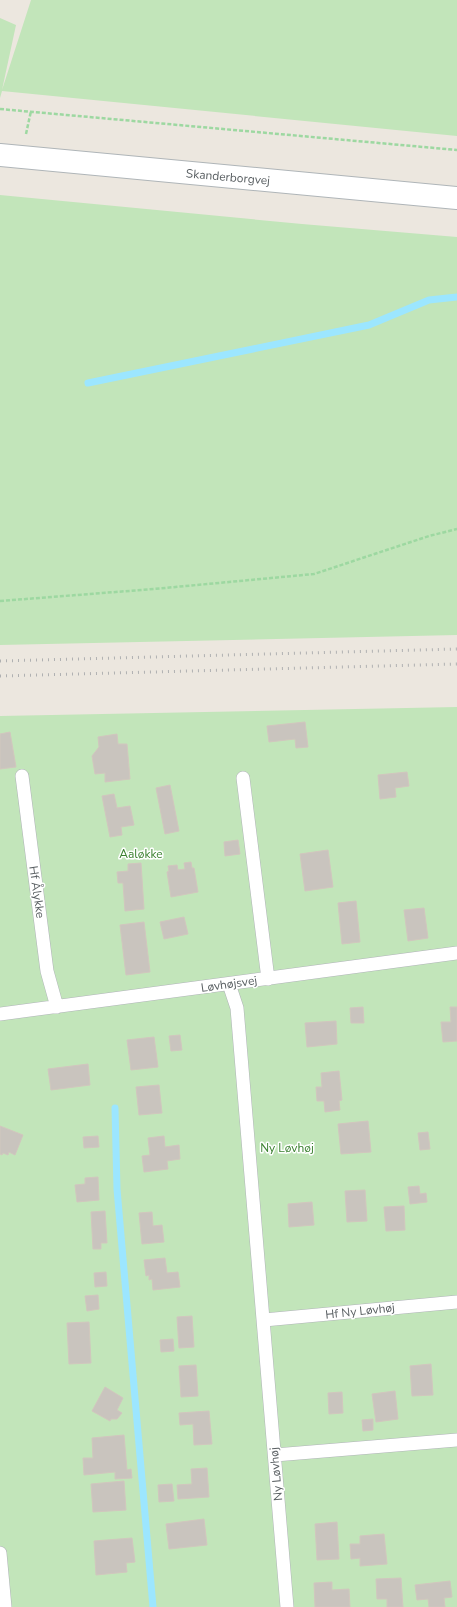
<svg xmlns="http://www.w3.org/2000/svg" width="457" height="1607" viewBox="0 0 457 1607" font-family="'Nunito Sans',sans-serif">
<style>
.green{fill:#c2e5ba}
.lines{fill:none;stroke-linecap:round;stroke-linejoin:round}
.stream{stroke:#9ce6ff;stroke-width:7}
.building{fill:#c9c4be;stroke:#d1c7be}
.service-casing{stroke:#b0b4b8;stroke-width:14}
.secondary-casing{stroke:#afb5b8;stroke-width:24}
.path{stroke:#9dd8a1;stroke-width:2.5;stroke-dasharray:4 2;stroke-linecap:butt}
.service{stroke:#fff;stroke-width:13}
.secondary{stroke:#fff;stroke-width:22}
.rail{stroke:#afb0b1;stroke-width:3;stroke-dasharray:1 5;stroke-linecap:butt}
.labels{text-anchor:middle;stroke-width:3;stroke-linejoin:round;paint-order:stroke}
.street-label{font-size:12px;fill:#585e61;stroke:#fff}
.park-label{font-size:12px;fill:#3b8130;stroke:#fff}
</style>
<rect width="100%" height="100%" fill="#ece7df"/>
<path class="green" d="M31,0H457V136L2,91L0,98V18L16,25L2,90Z
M0,195L302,224L457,237V635L0,645Z
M457,707V1607H0V716Z"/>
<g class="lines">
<path class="stream" d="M88,383L369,325L429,300L457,297
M115,1108L117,1189L153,1607"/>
</g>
<path class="building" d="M305,722L308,747L296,748L295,739L269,742L267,726Z
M10,732L16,767L0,769V734Z
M117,734L118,744H127L130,779L105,782V773L95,774L92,756L99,747L98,737Z
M407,772L409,786L395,788L396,797L380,799L378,775Z
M170,785L179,831L165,834L156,788Z
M114,794L117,808L130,806L134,825L121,827L122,835L110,837L102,796Z
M238,840L240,854L225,856L224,842Z
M328,850L333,887L305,891L300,854Z
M191,862L192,868H194L198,892L171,897L167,872L169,871L168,866L177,865L178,870L185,869L184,863Z
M141,863L144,909L125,911L123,883H118L117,872L128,871V864Z
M356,901L360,942L342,944L338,903Z
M424,908L428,938L408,941L404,910Z
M184,917L188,934L164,939L160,922Z
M144,922L150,972L126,975L120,925Z
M363,1007L364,1023H351L350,1008Z
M450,1007H457V1041L443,1042L441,1022H451Z
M336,1021L337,1044L307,1047L305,1023Z
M180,1035L182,1050L171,1051L169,1036Z
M154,1037L158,1067L131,1070L127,1040Z
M88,1064L90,1085L51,1090L48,1069Z
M339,1071L342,1100L339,1101L340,1110L325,1112L324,1101H317L316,1087H322L321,1073Z
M159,1085L162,1113L139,1115L136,1087Z
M368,1121L371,1152L341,1154L338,1124Z
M0,1126L23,1135L15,1155L9,1152L8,1155L3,1153L2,1155L0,1154Z
M428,1132L430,1149L420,1150L418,1133Z
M98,1136L99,1147L84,1148L83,1137Z
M164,1136L165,1147L179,1145L180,1159L167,1161L168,1169L144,1172L142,1156L150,1155L148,1138Z
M98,1177L99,1200L77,1202L75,1185L85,1184V1178Z
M419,1186L420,1194L426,1193L427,1202L410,1204L408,1187Z
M365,1190L367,1221L347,1222L345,1191Z
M312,1202L314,1225L289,1227L288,1204Z
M404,1206L405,1230L386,1231L384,1207Z
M105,1211L107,1243H101V1249H93L91,1212Z
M152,1212L153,1226L162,1225L164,1242L142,1244L139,1213Z
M165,1258L167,1273L178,1272L180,1287L153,1290L152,1279L149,1280V1275L146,1276L144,1260Z
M106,1272L107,1286L95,1287L94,1273Z
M98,1295L99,1309L87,1311L85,1296Z
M192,1316L194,1347L179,1348L177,1317Z
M89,1322L91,1363L69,1364L67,1323Z
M173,1339L174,1351L161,1352L160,1340Z
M431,1364L433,1395L412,1396L410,1366Z
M196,1365L198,1396L181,1397L179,1366Z
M105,1387L123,1398L117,1410L122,1413L117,1419H111L110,1421L92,1411Z
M395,1391L398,1419L376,1422L372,1394Z
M342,1392L343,1413L329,1414L328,1393Z
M209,1411L212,1444L194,1445L193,1424L180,1425L179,1413Z
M373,1419V1430L363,1431L362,1420Z
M124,1435L127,1470L131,1469L132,1478L115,1479V1472L84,1475L83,1458H93L92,1438Z
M207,1468L209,1497L178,1499L177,1485L192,1484L191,1469Z
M124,1481L126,1510L93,1512L91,1484Z
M172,1484L174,1501L159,1502L158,1485Z
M204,1519L207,1545L169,1549L166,1524Z
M337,1522L339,1559L317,1560L315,1524Z
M384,1534L387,1564L360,1566V1558L351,1559L350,1544H360V1536Z
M132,1538L135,1562L126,1563L127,1572L96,1575L94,1541Z
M401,1578L403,1607H387V1599H377L376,1579Z
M450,1581L452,1597L444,1598L445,1607H429L428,1599L417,1600L415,1585Z
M332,1582V1590L349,1589L350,1607H315L314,1583Z"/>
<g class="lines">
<defs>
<path id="service" d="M22,776L47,971L57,1007
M243,778L268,979
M229,984L237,1008L287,1607
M0,1014L457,953
M264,1320L457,1302
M275,1455L457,1440
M0,1553L5,1607"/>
<path id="secondary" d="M0,155L457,198"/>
</defs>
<use href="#service" class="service-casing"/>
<use href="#secondary" class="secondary-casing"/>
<path class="path" d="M0,109L457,150
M26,134L31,111
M0,601L154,589L314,574L429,536L457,529"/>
<use href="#service" class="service"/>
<use href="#secondary" class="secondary"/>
<path class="rail" d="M0,661L457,649
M0,676L457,664"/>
</g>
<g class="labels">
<g class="street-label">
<text transform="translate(228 177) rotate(5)" y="4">Skanderborgvej</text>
<text transform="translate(37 892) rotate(82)" y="4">Hf Ålykke</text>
<text transform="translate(229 984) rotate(-8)" y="4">Løvhøjsvej</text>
<text transform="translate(360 1311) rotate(-6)" y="4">Hf Ny Løvhøj</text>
<text transform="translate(276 1474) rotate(-95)" y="4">Ny Løvhøj</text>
</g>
<g class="park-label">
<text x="141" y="858">Aaløkke</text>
<text x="287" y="1152">Ny Løvhøj</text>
</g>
</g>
</svg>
